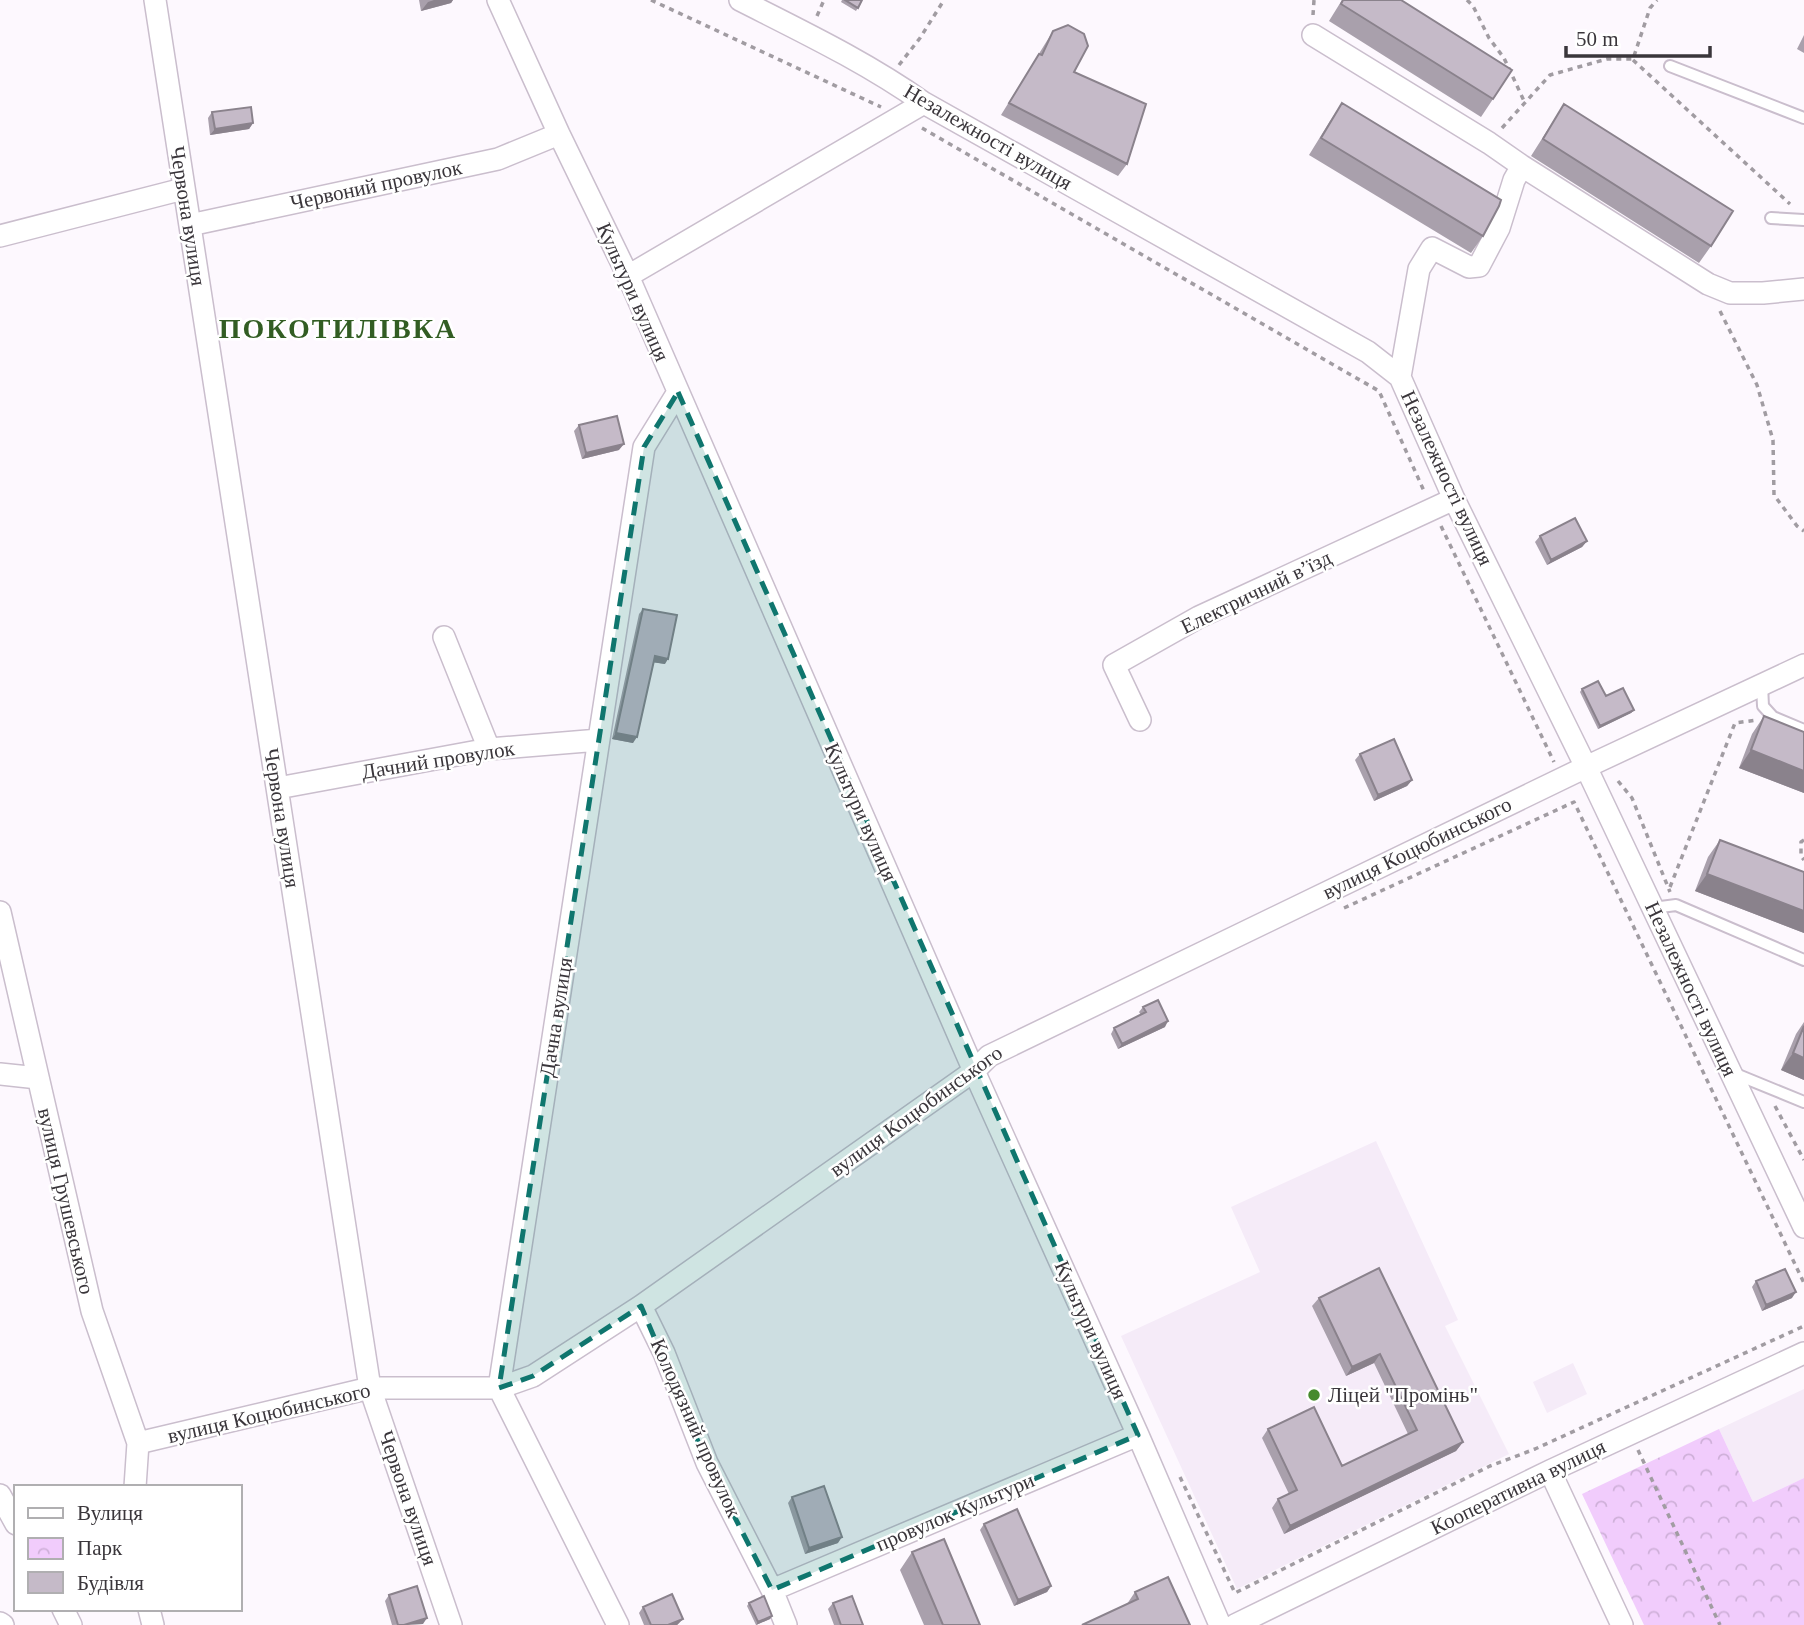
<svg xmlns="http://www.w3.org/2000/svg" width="1804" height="1625" viewBox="0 0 1804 1625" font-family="'Times New Roman',serif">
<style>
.built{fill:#f5ebf8}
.park{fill:url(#park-crowns)}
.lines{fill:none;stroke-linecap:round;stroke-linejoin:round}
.lane-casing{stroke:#cabecd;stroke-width:14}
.street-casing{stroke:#cabecd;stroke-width:24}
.path{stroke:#a19ca2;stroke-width:3.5;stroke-dasharray:5 5;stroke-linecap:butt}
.lane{stroke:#fff;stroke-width:10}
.street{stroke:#fff;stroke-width:21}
.wall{fill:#a9a0ac}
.shaded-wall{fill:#8a828c}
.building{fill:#c5bac8;stroke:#8a828c;stroke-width:2}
.marked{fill:#0f766e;fill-opacity:0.2;stroke:#0f766e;stroke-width:5;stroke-dasharray:14 9;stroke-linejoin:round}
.poi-dot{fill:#468a2d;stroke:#fff;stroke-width:2.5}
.labels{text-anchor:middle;stroke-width:5;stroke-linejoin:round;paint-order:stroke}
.street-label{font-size:21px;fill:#3a363b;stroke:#fff}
.poi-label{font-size:21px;fill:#3a363b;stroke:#fff;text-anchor:start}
.district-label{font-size:28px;font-weight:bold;letter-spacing:2px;fill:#325d23;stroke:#fff}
</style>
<defs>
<pattern id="park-crowns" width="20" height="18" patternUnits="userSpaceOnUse" patternTransform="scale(1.75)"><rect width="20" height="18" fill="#f1ccfc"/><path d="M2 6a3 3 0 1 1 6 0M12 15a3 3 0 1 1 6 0" fill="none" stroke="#cfb0d9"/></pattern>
</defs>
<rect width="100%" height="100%" fill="#fdf8fe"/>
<path class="built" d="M1376,1141L1458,1320L1445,1326L1509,1454L1237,1589L1121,1336L1260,1272L1231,1207Z
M1573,1363L1587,1394L1547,1413L1533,1382Z
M1804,1389V1478L1753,1502L1719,1429Z"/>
<path class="park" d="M1719,1429L1753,1502L1804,1478V1625H1644L1582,1494Z"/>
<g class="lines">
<defs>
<path id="lane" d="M1670,66L1804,118
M1771,218L1804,220
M1762,685L1763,706L1773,717L1804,730
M1653,908L1676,905L1804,960
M1733,1073L1804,1102"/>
<path id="street" d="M155,0L370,1388L451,1625
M498,0L559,134L628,276L974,1071L1138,1435L1220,1625
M740,0C803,32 866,62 924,103L1368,352L1400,377L1454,499L1586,767L1804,1227
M1313,35L1489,143L1522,166
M190,225L498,159L559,134
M0,236L183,189
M628,276L924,103
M1400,377L1419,269L1432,248L1469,267L1479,266L1499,228L1514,180L1522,166L1708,284L1730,293H1763L1804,289
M444,637L489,749
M1140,720L1114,665L1199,617L1454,499
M278,788L489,749L599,740
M0,912L92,1311L138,1443L135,1487
M0,1074L38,1078
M641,1306L664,1353L707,1463L772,1590L786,1625
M138,1443L370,1388H499L533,1376L641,1306L974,1071L989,1056L1586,767L1804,665
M1550,1471L1622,1625
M0,1495L16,1524
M772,1590L1138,1435
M63,1609L71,1625
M149,1609L153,1625
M0,1623L3,1625
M618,1625L499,1388L644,447L678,392
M1235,1625L1550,1471L1804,1353"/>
</defs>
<use href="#lane" class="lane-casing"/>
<use href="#street" class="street-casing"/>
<path class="path" d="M651,0L881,107
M1467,0L1473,6L1489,38L1504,58L1525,103
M1313,15L1314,0
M817,16L824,0
M1633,60L1790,204
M899,65L920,38L944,0
M922,128L1379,391L1424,491
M1502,128L1550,75L1607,59H1633L1650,8L1657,0
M1720,311L1757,385L1773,440L1774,495L1797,526L1804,531
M1441,526L1554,762
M1618,781L1632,798L1670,892
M1804,840L1801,842V856L1804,860
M1670,887L1735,723L1757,720
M1344,908L1574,802L1804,1283
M1775,1106L1804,1160
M1638,1450L1720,1625
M1180,1477L1235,1593L1490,1466L1535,1449L1804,1326"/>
<use href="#lane" class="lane"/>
<use href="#street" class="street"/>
</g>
<path class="wall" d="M419,0H453L451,3L421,11Z
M842,0H862L856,11L841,2Z
M1342,0H1401L1493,99L1481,117L1329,21Z
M1053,31L1074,72L1127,164L1118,176L1001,115Z
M1804,35V53L1797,49Z
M1342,103L1483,236L1471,253L1309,155L1330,121Z
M1564,104L1711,246L1699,263L1531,156Z
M212,112L253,123L249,129L210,135L208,118Z
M579,425L619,450L582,459L574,431Z
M1540,536L1587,541L1582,547L1547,565L1535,542Z
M643,609L665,664L653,662L633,743L612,739L639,614Z
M1582,689L1606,696L1634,710L1631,713L1598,729L1580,692Z
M1764,716L1804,732V793L1739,768L1752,734Z
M1360,754L1412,780L1407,786L1374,801L1355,760Z
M1720,840L1804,872V933L1695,891L1708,857Z
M1143,1007L1165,1027L1118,1049L1111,1034L1114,1028L1141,1015L1139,1012Z
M1804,1022V1080L1781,1070L1796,1034Z
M1379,1268L1463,1442L1456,1451L1284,1534L1272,1508L1278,1499L1289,1494L1262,1438L1268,1429L1342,1466L1408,1434L1374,1363L1346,1376L1312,1306L1319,1298Z
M1756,1281L1792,1298L1762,1311L1752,1287Z
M792,1497L838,1543L805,1554L788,1503Z
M984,1524L1051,1586L1047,1592L1014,1606L980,1530Z
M912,1552L980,1625H924L900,1570Z
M1135,1592L1190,1625L1127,1604Z
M389,1595L423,1624L392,1625L385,1601Z
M749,1603L772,1616L770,1619L756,1625L747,1606Z
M833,1603L863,1625H834L828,1609Z
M643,1607L683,1619L677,1625H644L639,1613Z"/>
<path class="shaded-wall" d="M434,0H453L451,3L421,11L428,2Z
M253,123L249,129L210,135L215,129Z
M624,444L619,450L582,459L586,453Z
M1587,541L1582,547L1547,565L1551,560Z
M655,656L668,659L665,664L651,662Z
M1634,710L1631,713L1598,729L1600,726Z
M616,733L637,737L633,743L612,739Z
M1751,750L1804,771V793L1739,768Z
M1412,780L1407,786L1374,801L1378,795Z
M1707,874L1804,911V933L1695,891Z
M1168,1021L1165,1027L1118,1049L1122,1044Z
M1793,1053L1804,1058V1080L1781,1070Z
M1796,1292L1792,1298L1762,1311L1766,1305Z
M1380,1354L1374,1363L1346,1376L1352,1367Z
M1463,1442L1456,1451L1284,1534L1290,1526Z
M842,1537L838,1543L805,1554L809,1548Z
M1051,1586L1047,1592L1014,1606L1018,1600Z
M772,1616L770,1619L756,1625L758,1622Z
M427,1618L423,1624L404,1625Z
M683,1619L677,1625H668Z"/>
<path class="building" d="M845,0H862L858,8Z
M1343,0H1401L1512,70L1493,99L1341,4Z
M1068,25L1084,34L1088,46L1074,72L1146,104L1127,164L1009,103L1039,54L1042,55L1053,31Z
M1342,103L1501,200L1499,206L1483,236L1321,138Z
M1564,104L1733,211L1711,246L1543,139Z
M251,107L253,123L215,129L212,112Z
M617,416L624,444L586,453L579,425Z
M1575,518L1587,541L1551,560L1540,536Z
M643,609L677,615L668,659L655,656L637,737L616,733Z
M1598,681L1606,696L1623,688L1634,710L1600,726L1582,689Z
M1764,716L1804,732V771L1751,750Z
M1394,739L1412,780L1378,795L1360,754Z
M1720,840L1804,872V911L1707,874Z
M1158,1000L1168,1021L1122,1044L1114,1028L1146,1012L1143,1007Z
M1804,1026V1058L1793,1053Z
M1379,1268L1463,1442L1290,1526L1278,1499L1297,1490L1268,1429L1314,1407L1342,1466L1417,1430L1380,1354L1352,1367L1319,1298Z
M1785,1269L1796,1292L1766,1305L1756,1281Z
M824,1486L842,1537L809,1548L792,1497Z
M1017,1509L1051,1586L1018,1600L984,1524Z
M944,1539L980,1625H943L912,1552Z
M1168,1577L1190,1625H1082L1138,1599L1135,1592Z
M417,1586L427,1618L404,1625H398L389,1595Z
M672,1594L683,1619L668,1625H651L643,1607Z
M764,1596L772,1616L758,1622L749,1603Z
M852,1596L863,1625H841L833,1603Z"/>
<path class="marked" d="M678,392L1138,1435L772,1590L707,1463L641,1306L533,1376L499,1388L644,447Z"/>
<circle class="poi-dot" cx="1314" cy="1395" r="7"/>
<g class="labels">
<g class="street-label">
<text transform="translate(988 137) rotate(30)" y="7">Незалежності вулиця</text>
<text transform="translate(376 185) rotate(-12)" y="7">Червоний провулок</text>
<text transform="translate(188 216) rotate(81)" y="7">Червона вулиця</text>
<text transform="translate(633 292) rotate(66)" y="7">Культури вулиця</text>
<text transform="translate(1447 478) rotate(65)" y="7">Незалежності вулиця</text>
<text transform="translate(1256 592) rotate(-26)" y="7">Електричний в’їзд</text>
<text transform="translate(438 760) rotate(-9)" y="7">Дачний провулок</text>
<text transform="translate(861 812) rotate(66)" y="7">Культури вулиця</text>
<text transform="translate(282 818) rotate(81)" y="7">Червона вулиця</text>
<text transform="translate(1417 848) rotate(-26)" y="7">вулиця Коцюбинського</text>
<text transform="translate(1691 989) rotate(65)" y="7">Незалежності вулиця</text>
<text transform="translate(556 1017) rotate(-81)" y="7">Дачна вулиця</text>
<text transform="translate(916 1111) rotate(-36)" y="7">вулиця Коцюбинського</text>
<text transform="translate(66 1201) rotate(77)" y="7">вулиця Грушевського</text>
<text transform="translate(1091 1330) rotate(66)" y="7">Культури вулиця</text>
<text transform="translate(269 1413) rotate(-13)" y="7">вулиця Коцюбинського</text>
<text transform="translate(696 1428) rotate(66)" y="7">Колодязний провулок</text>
<text transform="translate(1518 1487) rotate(-26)" y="7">Кооперативна вулиця</text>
<text transform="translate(408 1498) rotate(71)" y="7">Червона вулиця</text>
<text transform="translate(955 1512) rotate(-23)" y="7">провулок Культури</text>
</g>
<g class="poi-label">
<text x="1328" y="1402">Ліцей "Промінь"</text>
</g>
<g class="district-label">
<text x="338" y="338">ПОКОТИЛІВКА</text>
</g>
</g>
<rect x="14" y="1485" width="228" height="126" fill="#ffffff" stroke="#b0afb1" stroke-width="2"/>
<rect x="28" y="1508" width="35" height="10" fill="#ffffff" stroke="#b0afb1" stroke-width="2"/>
<text x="77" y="1520" font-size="21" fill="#3a363b">Вулиця</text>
<rect x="28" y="1538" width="35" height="21" fill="url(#park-crowns)" stroke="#b0afb1" stroke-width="2"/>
<text x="77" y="1555" font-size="21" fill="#3a363b">Парк</text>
<rect x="28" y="1572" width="35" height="21" fill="#c5bac8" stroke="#b0afb1" stroke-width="2"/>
<text x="77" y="1590" font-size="21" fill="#3a363b">Будівля</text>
<path d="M1566 46v10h144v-10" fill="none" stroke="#3a363b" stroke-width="3.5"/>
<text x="1576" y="46" font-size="21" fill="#3a363b" stroke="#ffffff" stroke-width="5" paint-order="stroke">50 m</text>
</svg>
